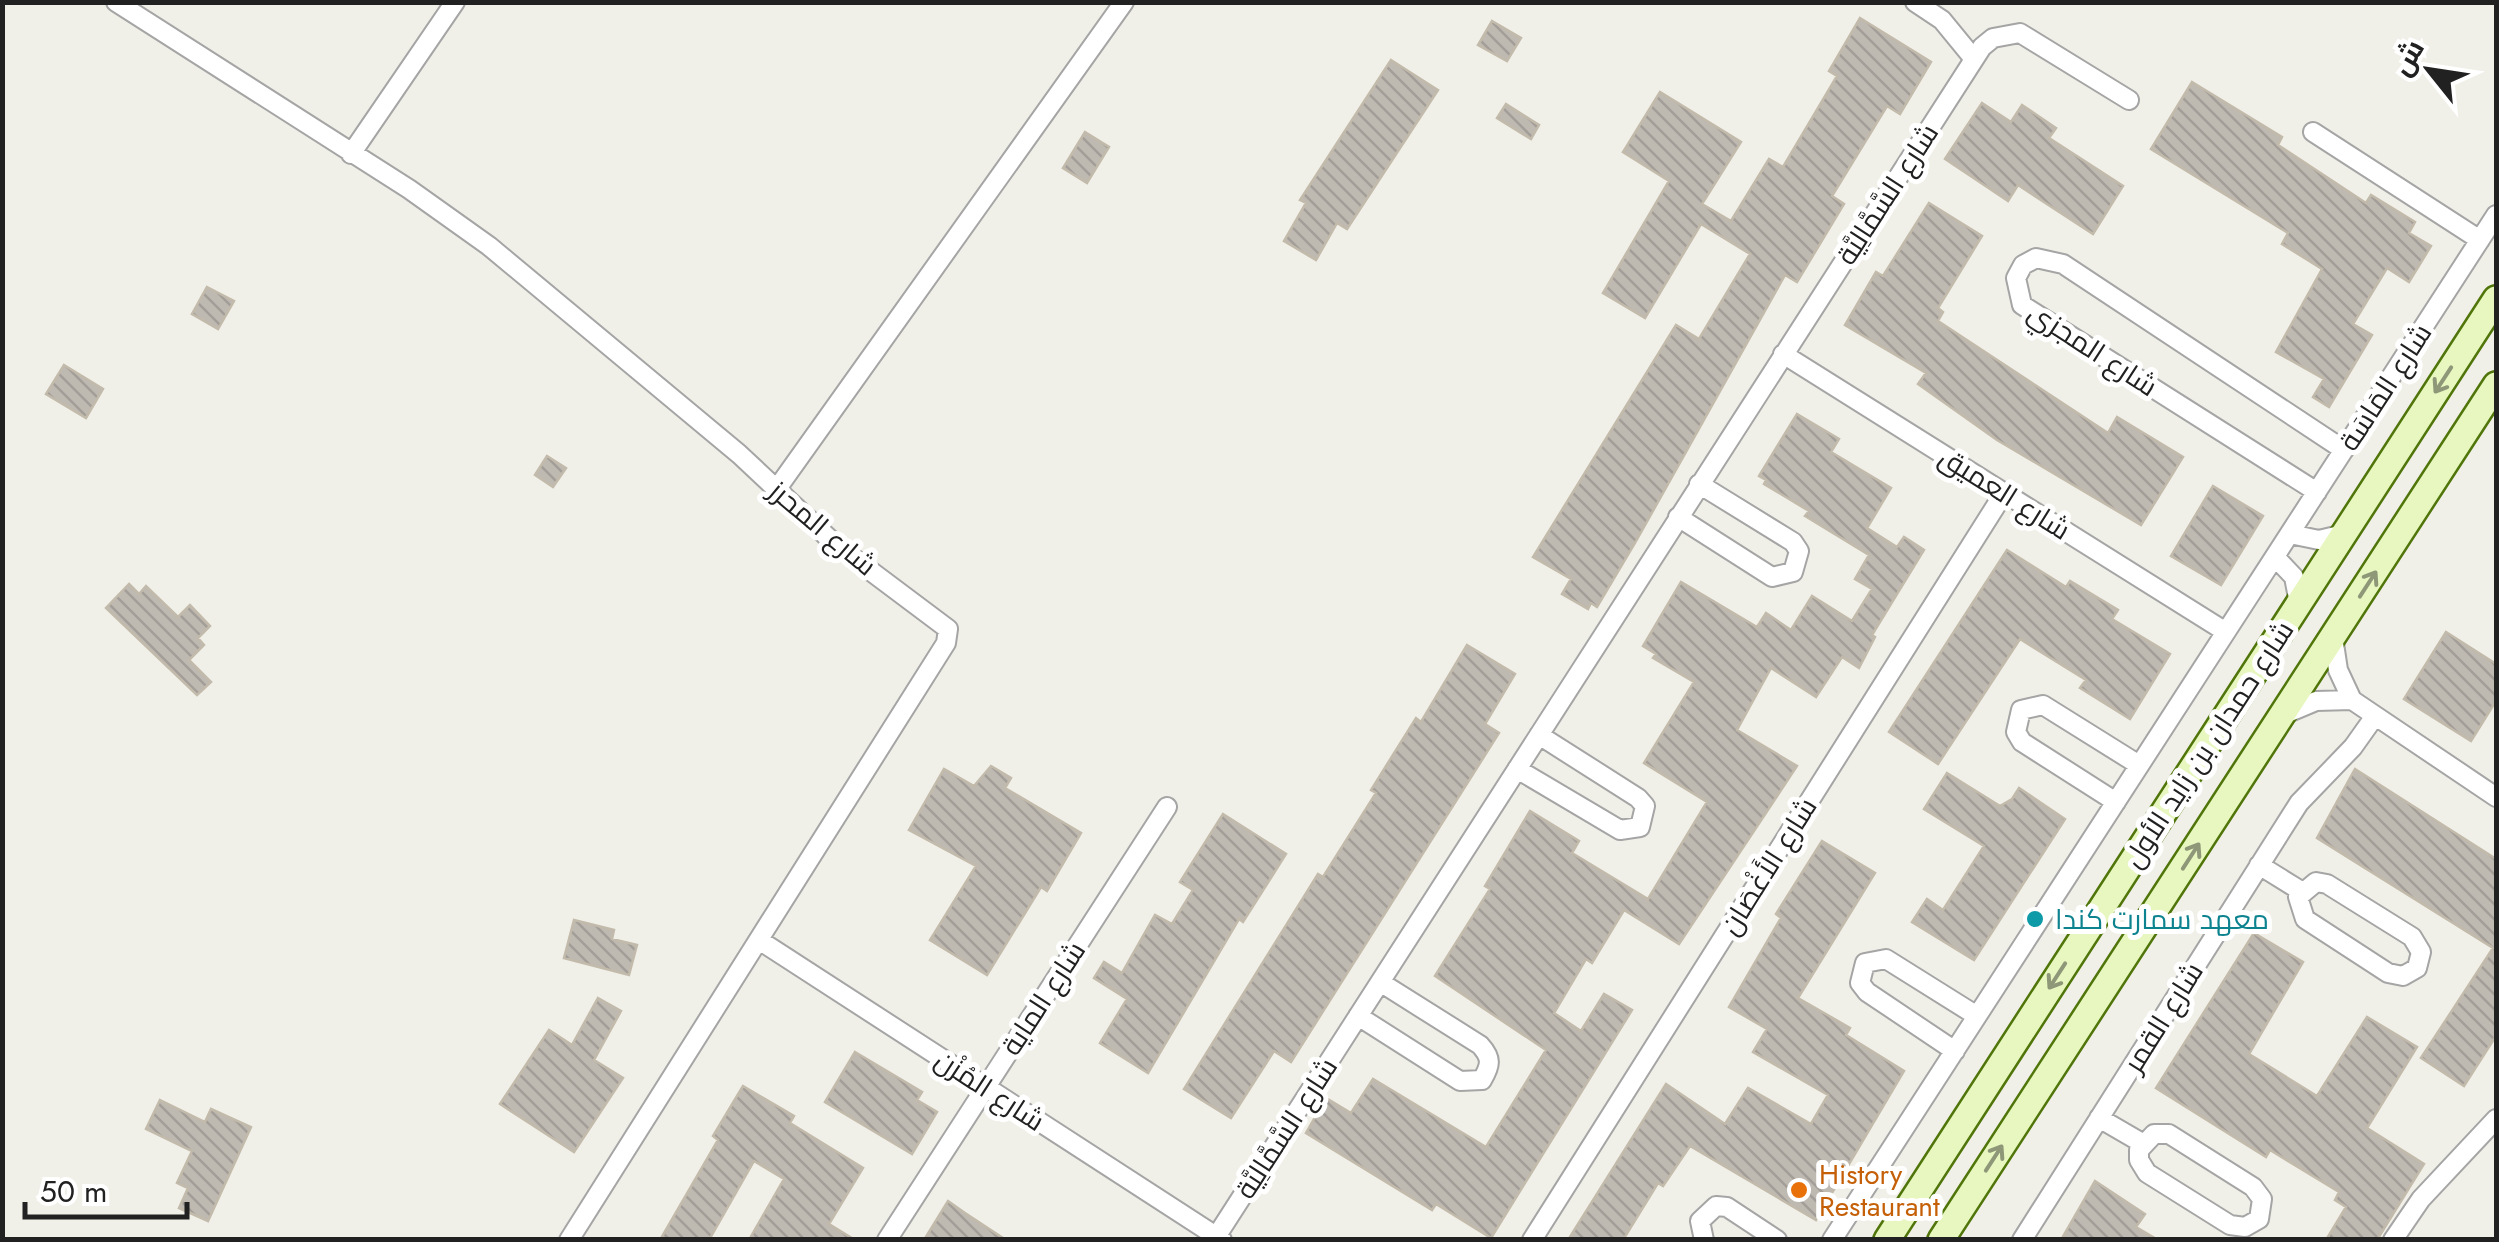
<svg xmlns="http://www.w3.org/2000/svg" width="2499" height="1242" viewBox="0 0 2499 1242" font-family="Jost,Cairo,sans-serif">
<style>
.building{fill:url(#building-back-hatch);stroke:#c2baab;stroke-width:2.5}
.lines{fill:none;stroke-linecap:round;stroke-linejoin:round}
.street-casing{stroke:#a5a5a5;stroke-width:22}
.secondary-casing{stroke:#50750a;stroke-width:30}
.street{stroke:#fff;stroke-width:18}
.secondary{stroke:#e7f7bf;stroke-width:25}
.oneway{stroke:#8e9778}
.culture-dot{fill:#0f9aa8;stroke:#fff;stroke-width:4}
.food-dot{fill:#e8710a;stroke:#fff;stroke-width:4}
.labels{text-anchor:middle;stroke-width:10;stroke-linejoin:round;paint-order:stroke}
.street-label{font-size:28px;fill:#212121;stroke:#fff}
.culture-label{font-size:28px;fill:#0d838f;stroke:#fff;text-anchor:start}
.food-label{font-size:28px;fill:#c56008;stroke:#fff;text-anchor:start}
</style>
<defs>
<pattern id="building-back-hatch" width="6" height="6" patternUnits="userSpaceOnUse" patternTransform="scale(2.5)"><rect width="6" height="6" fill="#beb9b1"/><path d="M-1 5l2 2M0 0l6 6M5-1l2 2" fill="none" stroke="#a39f98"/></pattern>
</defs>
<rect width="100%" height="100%" fill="#f1f0e8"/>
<path class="building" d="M1860,18L1931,62L1900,114L1887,106L1832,196L1844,204L1797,282L1785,275L1635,543L1597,607L1591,603L1588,609L1562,594L1571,579L1533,557L1676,325L1699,339L1750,254L1701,224L1645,318L1603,293L1669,181L1623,152L1660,92L1741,142L1702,204L1731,221L1769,159L1783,167L1837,76L1829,71Z
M1492,21L1521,38L1507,61L1478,45Z
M1391,60L1438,90L1347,229L1337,223L1316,260L1284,241L1306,203L1300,200Z
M2192,82L2282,137L2278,145L2366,203L2371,195L2415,222L2409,233L2431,246L2409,282L2387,268L2353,324L2372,335L2329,407L2313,397L2324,379L2276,352L2322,269L2282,244L2288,233L2151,149Z
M1982,103L2011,122L2022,105L2056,128L2049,138L2123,186L2093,234L2018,185L2008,201L1945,159Z
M1506,104L1539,125L1531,139L1497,118Z
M1085,132L1109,147L1087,183L1063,168Z
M1929,203L1982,236L1938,308L1943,312L1938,321L2108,433L2117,417L2183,457L2141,525L1997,440L1918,384L1926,373L1845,325L1876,272L1883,276Z
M207,287L234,301L218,329L192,314Z
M64,365L103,389L86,418L46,394Z
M1797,414L1839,439L1831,452L1891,488L1867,528L1897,547L1904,537L1924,550L1872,635L1875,637L1859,668L1842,657L1816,697L1771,668L1737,730L1797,766L1679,944L1624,910L1592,963L1586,959L1554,1013L1581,1031L1604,994L1632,1010L1491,1238L1436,1204L1432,1210L1306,1133L1326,1098L1351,1113L1373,1079L1486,1147L1546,1050L1435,976L1490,889L1485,886L1530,811L1579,841L1572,853L1648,899L1707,802L1644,763L1694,682L1653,658L1656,654L1643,646L1681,582L1757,627L1766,613L1791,630L1812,596L1852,621L1872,589L1855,579L1869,555L1805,516L1809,511L1764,484L1766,480L1759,476Z
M547,456L566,468L553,487L535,475Z
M2213,486L2263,516L2221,585L2171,556Z
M2007,550L2066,587L2070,581L2118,610L2112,619L2170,654L2130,719L2080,688L2086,680L2020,639L1938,764L1889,732Z
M129,584L139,594L146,586L178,617L190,605L210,626L198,638L204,645L189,660L211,682L197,695L106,608Z
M2446,632L2496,664V701L2471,741L2404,699Z
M1467,645L1515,674L1485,724L1499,733L1291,1062L1274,1051L1231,1118L1184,1089L1318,874L1323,877L1376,793L1371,790L1416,718L1421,722Z
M991,766L1011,778L1005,788L1081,833L1047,891L1041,887L987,975L930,940L976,866L909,830L944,769L974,786Z
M2355,769L2496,859V1036L2464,1086L2421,1058L2493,948L2317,838Z
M1947,773L2000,806L2012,799L2019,788L2065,819L1974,960L1912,922L1927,899L1943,910L1984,846L1924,809Z
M1223,814L1286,854L1243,922L1239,919L1148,1073L1100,1043L1127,999L1094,978L1104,962L1122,973L1155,915L1172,924L1193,890L1180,882Z
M1822,841L1875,873L1798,998L1850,1028L1846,1035L1904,1071L1816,1220L1690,1146L1663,1186L1658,1183L1623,1240H1568L1666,1084L1725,1124L1748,1088L1811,1124L1828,1095L1753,1052L1767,1029L1729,1007L1781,918L1776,914Z
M574,920L614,930L612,939L637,945L629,975L564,958Z
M2254,933L2303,962L2249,1054L2317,1096L2367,1017L2417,1047L2367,1128L2424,1164L2377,1240H2326L2346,1207L2335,1200L2339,1192L2270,1150L2266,1157L2156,1088Z
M598,998L621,1011L594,1060L623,1078L574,1152L500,1104L549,1030L572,1045Z
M855,1052L922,1092L917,1100L937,1112L912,1154L825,1102Z
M743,1086L794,1116L790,1123L863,1168L829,1224L855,1240H749L784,1179L754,1161L709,1240H660L718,1140L713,1136Z
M160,1100L205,1122L211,1109L251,1127L208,1221L179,1208L188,1188L177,1183L192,1151L146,1129Z
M2095,1181L2145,1214L2136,1227L2158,1240H2061Z
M948,1201L965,1213L1006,1240H924Z"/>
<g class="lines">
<defs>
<path id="street" d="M116,2L409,189L489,246L739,454L836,545L948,629L946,643L569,1240
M1915,2L1942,20L1974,59
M2313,132L2480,240
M351,154L455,2
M1783,354L2226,632
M776,490L1124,2
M2317,492L2022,305L2016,278L2023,265L2036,258L2063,264L2344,450
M1678,517L1772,577L1793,572L1799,551L1793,542L1699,484
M2290,534L2319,540L2344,534
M2275,557L2294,577L2299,603
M2333,637L2338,670L2352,700L2496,797
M2285,714L2316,701L2352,700
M1517,769L1620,830L1640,827L1645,806L1638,798L1539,735
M2116,802L2022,742L2016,732L2021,710L2043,705L2139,765
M2259,865L2301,891
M2316,882L2327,884L2412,937L2421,952L2417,968L2403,976L2388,973L2305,919L2298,897Z
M759,940L1222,1240
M1358,1016L1460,1081L1482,1080C1491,1065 1492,1058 1480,1045L1380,982
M1955,1051L1867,992L1860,983L1865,963L1886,959L1977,1016
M2099,1118L2142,1143
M2154,1134H2169L2253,1187L2262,1199L2259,1219L2245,1227L2230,1225L2147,1173L2139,1160V1150Z
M887,1240L1167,807
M1214,1240L1982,47L1993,38L2020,33L2129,100
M1532,1240L2004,493
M1704,1240L1700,1221L1716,1206L1727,1207L1777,1240
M1832,1240L2496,215
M2022,1240L2299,803L2353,747L2375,716
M2393,1240L2421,1199L2496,1119"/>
<path id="secondary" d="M1887,1240L2496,299
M1941,1240L2496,385"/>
</defs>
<use href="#street" class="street-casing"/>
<use href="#secondary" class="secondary-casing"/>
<use href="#street" class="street"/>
<use href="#secondary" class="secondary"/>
</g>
<defs><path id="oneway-shaft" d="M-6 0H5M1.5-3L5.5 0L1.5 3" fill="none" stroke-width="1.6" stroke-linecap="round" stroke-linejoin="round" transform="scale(2.5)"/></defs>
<g class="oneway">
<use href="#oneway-shaft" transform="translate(2443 380) rotate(123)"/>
<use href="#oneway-shaft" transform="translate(2368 584) rotate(-57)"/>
<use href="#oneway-shaft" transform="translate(2191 856) rotate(-57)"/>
<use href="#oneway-shaft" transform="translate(2057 976) rotate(123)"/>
<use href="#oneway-shaft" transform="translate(1994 1158) rotate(-57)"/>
</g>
<circle class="culture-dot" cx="2035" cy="919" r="10"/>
<circle class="food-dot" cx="1799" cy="1190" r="10"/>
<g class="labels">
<g class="street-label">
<text transform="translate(1887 194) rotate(-57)" y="10">شارع السَّمَّالِيَّة</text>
<text transform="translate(2093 349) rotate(33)" y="10">شارع المجزي</text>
<text transform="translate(2385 387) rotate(-57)" y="10">شارع المَاسَة</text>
<text transform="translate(2005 493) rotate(32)" y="10">شارع العميق</text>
<text transform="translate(823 528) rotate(40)" y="10">شارع المحرز</text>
<text transform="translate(2208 744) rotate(-57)" y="10">شارع حمدان بن زايد الأول</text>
<text transform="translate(1768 866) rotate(-58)" y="10">شارع الأَغْصَان</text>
<text transform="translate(1043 998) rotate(-57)" y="10">شارع الماية</text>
<text transform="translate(2163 1017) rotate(-58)" y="10">شارع القمر</text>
<text transform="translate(990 1090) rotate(33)" y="10">شارع المُزْن</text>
<text transform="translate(1286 1128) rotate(-57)" y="10">شارع السَّمَّالِيَّة</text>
</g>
<g class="culture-label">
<text x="2055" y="929">معهد سمارت كندا</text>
</g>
<g class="food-label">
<text x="1819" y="1184">History<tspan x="1819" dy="32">Restaurant</tspan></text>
</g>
</g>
<rect width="2499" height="1242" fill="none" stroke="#212121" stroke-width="10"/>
<g transform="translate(2429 70) rotate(300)" stroke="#ffffff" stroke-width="8" paint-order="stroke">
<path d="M0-8L18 38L0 25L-18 38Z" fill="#212121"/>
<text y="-15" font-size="28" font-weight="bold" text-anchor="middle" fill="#212121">ش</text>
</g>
<path d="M25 1202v15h162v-15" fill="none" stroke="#212121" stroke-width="5"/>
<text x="40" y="1202" font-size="30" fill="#212121" stroke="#ffffff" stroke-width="8" paint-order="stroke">50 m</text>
</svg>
